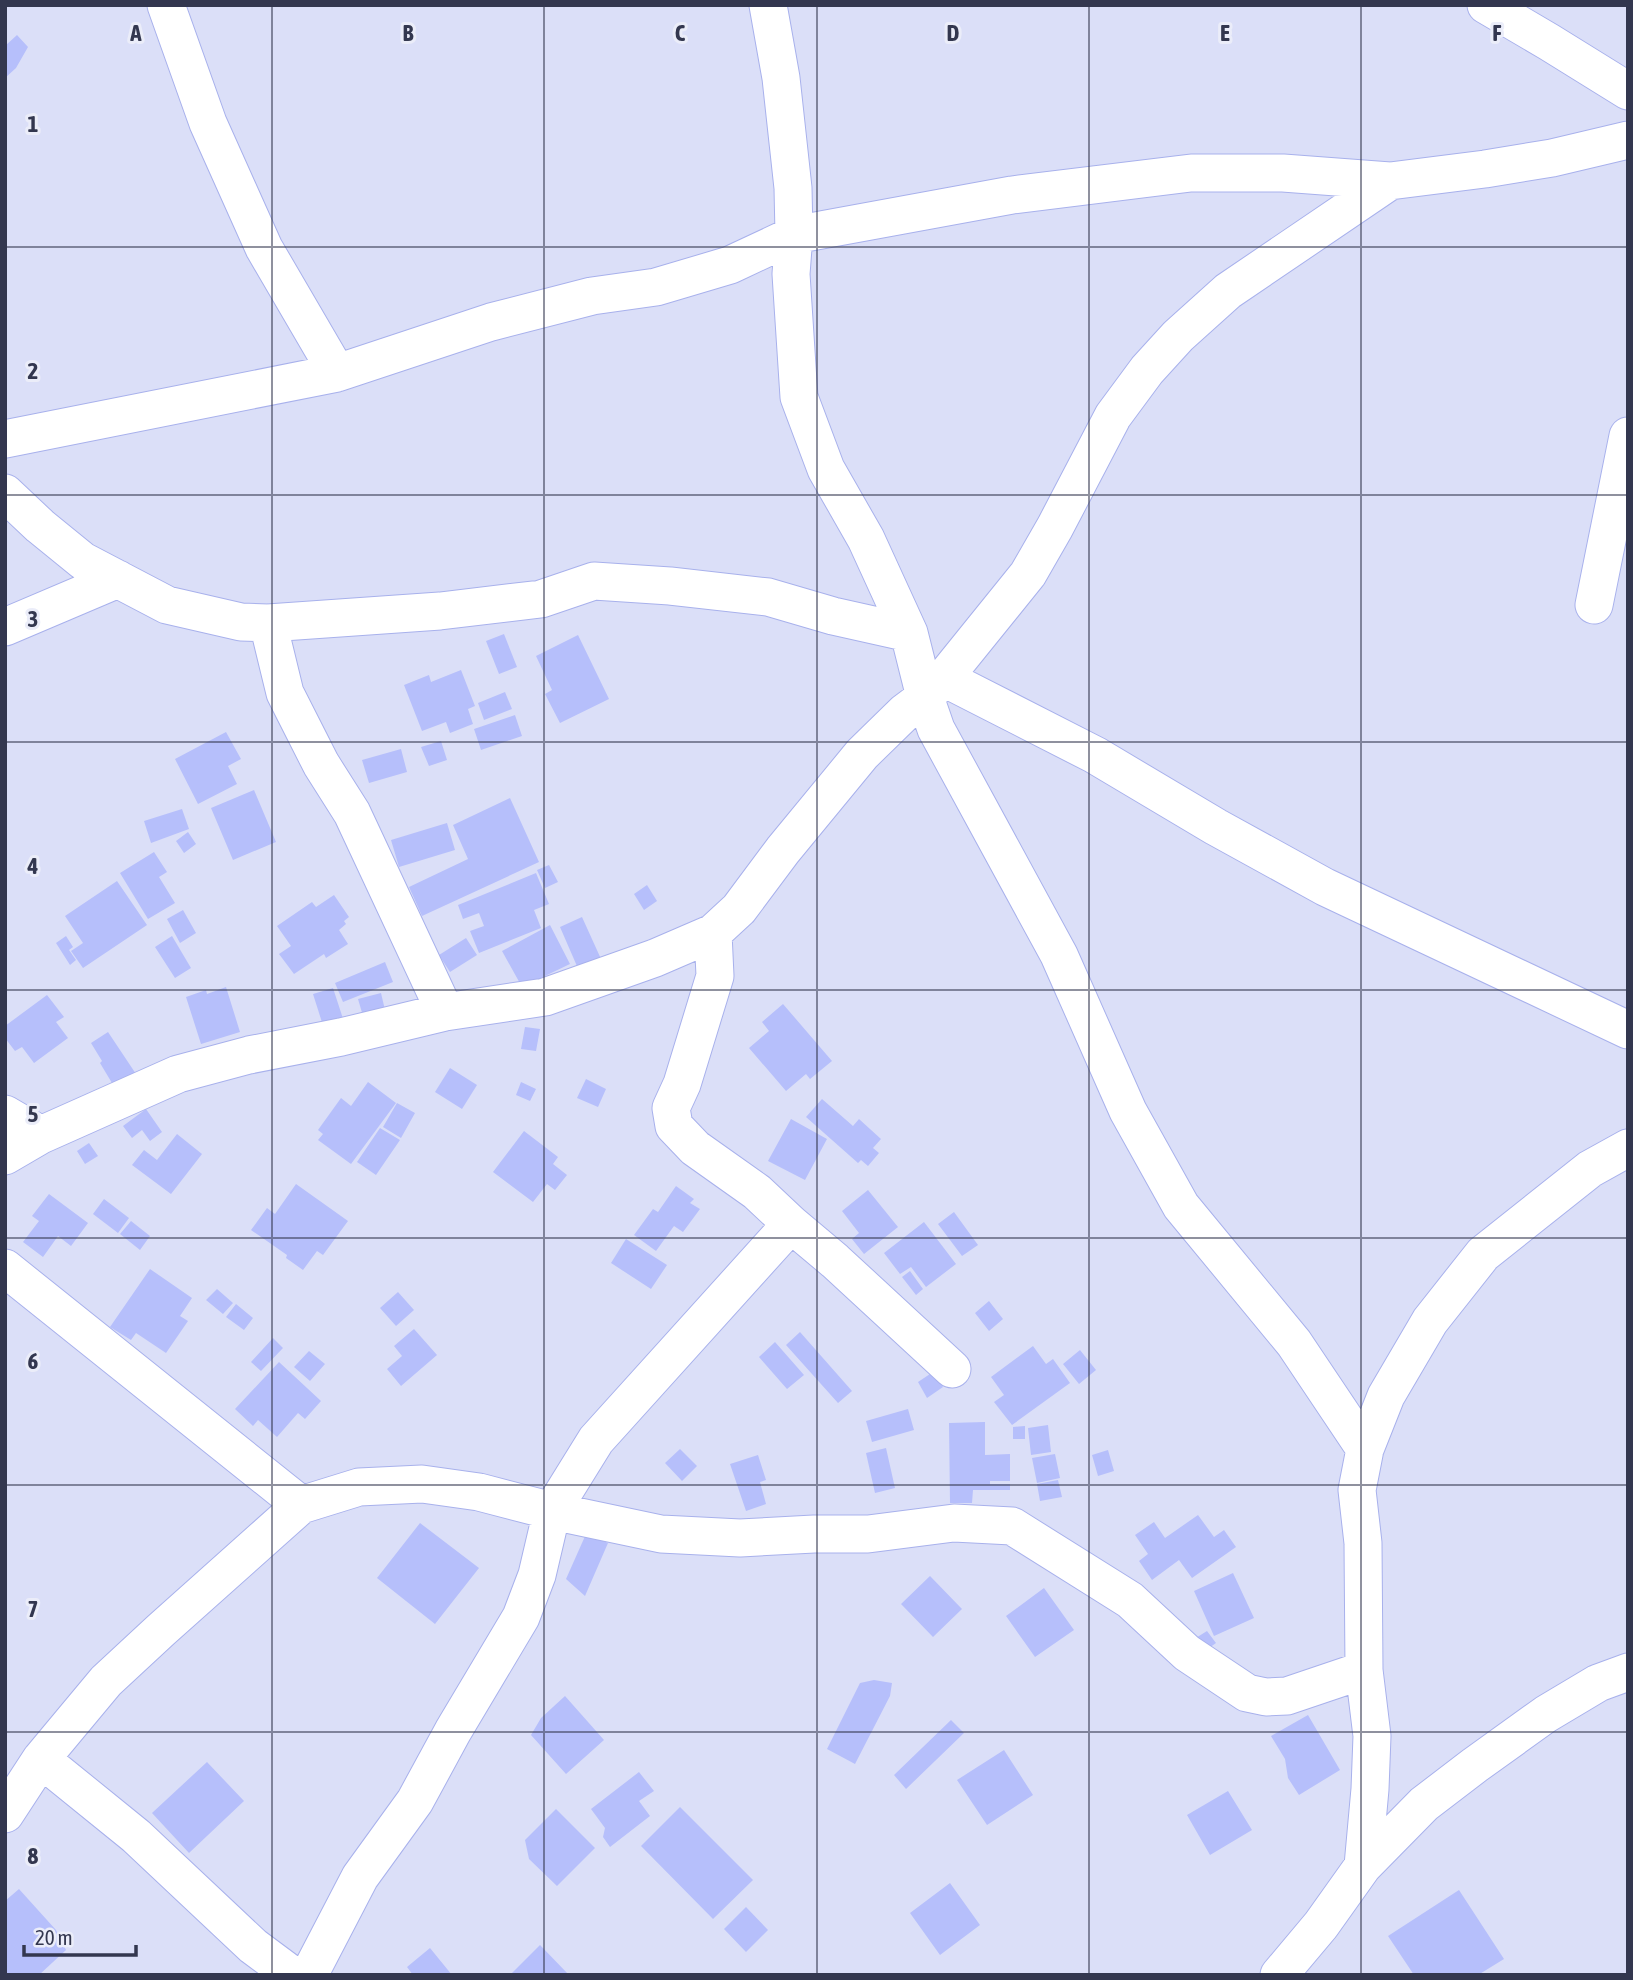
<svg xmlns="http://www.w3.org/2000/svg" width="1633" height="1980" viewBox="0 0 1633 1980" font-family="'Asap Condensed',sans-serif">
<style>
.building{fill:#b6bffb}
.lines{fill:none;stroke-linecap:round;stroke-linejoin:round}
.minor-casing{stroke:#a8b1ec;stroke-width:39}
.minor{stroke:#fff;stroke-width:37}
.grid{fill:none;stroke:#33374f;stroke-width:2;stroke-opacity:0.55}
.grid-label{font-size:23px;text-anchor:middle;font-weight:bold;fill:#33374f;stroke:#ebedf9;stroke-width:6;stroke-linejoin:round;paint-order:stroke}
</style>
<rect width="100%" height="100%" fill="#dbdff8"/>
<path class="building" d="M17,35L28,47L16,68L5,78V46Z
M504,634L517,667L499,674L486,641Z
M578,635L609,699L560,723L545,694L552,690L536,656Z
M461,670L475,706L468,709L473,724L450,733L446,722L422,731L404,685L429,675L431,682Z
M505,692L512,709L484,720L478,703Z
M515,715L522,736L481,750L474,729Z
M226,732L241,759L228,766L237,784L198,804L175,759Z
M441,741L447,760L429,766L421,747Z
M401,749L407,772L369,783L362,760Z
M254,790L276,842L233,860L211,808Z
M510,798L539,862L422,916L409,887L468,859L453,825Z
M182,809L189,829L151,843L144,821Z
M447,823L455,850L399,867L391,840Z
M188,832L196,844L184,853L176,841Z
M154,852L167,872L159,877L175,903L148,919L120,873Z
M549,865L558,882L545,888L537,870Z
M536,873L549,904L534,910L541,928L479,953L470,931L484,926L479,913L463,919L458,905Z
M117,881L147,925L83,968L71,951L83,943L65,916Z
M647,885L657,901L644,910L634,894Z
M334,895L349,917L344,921L346,924L339,930L348,944L326,958L324,954L294,974L279,954L291,946L277,926L312,902L316,907Z
M183,910L196,933L180,943L167,919Z
M582,917L606,970L583,980L560,927Z
M550,925L570,964L522,987L502,951Z
M66,936L73,947L69,950L76,960L70,965L56,943Z
M172,936L191,968L175,978L155,947Z
M466,938L477,955L450,972L439,955Z
M385,962L393,982L343,1002L335,983Z
M226,987L240,1032L201,1044L186,997L206,990L207,994Z
M333,988L347,1031L327,1038L313,994Z
M381,993L385,1010L363,1016L358,999Z
M47,995L64,1017L56,1022L68,1038L34,1063L22,1047L15,1051L5,1038V1026Z
M783,1004L832,1061L810,1079L806,1074L786,1091L749,1048L769,1031L762,1022Z
M525,1027L540,1029L536,1051L521,1049Z
M108,1032L136,1074L115,1088L100,1063L102,1061L91,1043Z
M450,1068L477,1085L462,1109L435,1092Z
M586,1079L606,1089L598,1107L577,1098Z
M368,1082L396,1103L351,1164L318,1140L323,1134L318,1130L341,1098L351,1106Z
M521,1082L536,1089L530,1101L516,1095Z
M822,1099L853,1126L859,1119L881,1139L873,1148L879,1153L868,1166L861,1160L858,1163L806,1117Z
M397,1103L415,1113L401,1138L383,1127Z
M146,1109L162,1132L150,1141L142,1130L132,1138L123,1126Z
M791,1119L827,1139L805,1180L768,1161Z
M380,1128L400,1140L376,1175L357,1162Z
M524,1131L558,1157L553,1164L567,1175L555,1190L547,1184L533,1202L493,1172Z
M177,1134L202,1154L171,1194L132,1165L144,1150L157,1160Z
M89,1143L98,1156L85,1164L77,1151Z
M296,1184L348,1221L323,1255L317,1251L303,1270L286,1258L287,1255L251,1230L267,1208L275,1214Z
M676,1186L694,1199L690,1203L700,1209L683,1232L674,1226L656,1251L634,1235L653,1209L658,1212Z
M868,1190L898,1227L864,1254L852,1239L859,1233L842,1211Z
M49,1194L88,1223L71,1246L58,1236L43,1257L23,1242L39,1221L32,1216Z
M104,1199L129,1218L118,1233L93,1214Z
M954,1212L978,1245L962,1256L938,1224Z
M131,1221L150,1236L140,1250L120,1234Z
M924,1222L956,1264L926,1287L911,1267L900,1274L884,1253Z
M626,1239L667,1265L651,1289L611,1263Z
M150,1269L192,1298L180,1316L188,1321L166,1353L136,1333L131,1340L110,1327Z
M910,1271L923,1289L916,1295L902,1277Z
M217,1289L233,1303L223,1314L206,1300Z
M398,1292L414,1310L396,1326L380,1308Z
M989,1301L1003,1319L989,1331L975,1313Z
M236,1304L253,1318L244,1330L226,1317Z
M414,1329L437,1355L401,1386L387,1369L402,1356L394,1346Z
M800,1332L852,1391L838,1403L786,1345Z
M273,1338L283,1348L261,1371L251,1362Z
M775,1342L804,1375L787,1389L759,1357Z
M1033,1346L1046,1364L1053,1359L1070,1383L1012,1425L994,1402L1004,1395L991,1377Z
M1080,1350L1096,1370L1079,1384L1063,1364Z
M309,1351L325,1364L310,1381L294,1367Z
M279,1362L321,1401L305,1419L298,1413L277,1437L258,1420L253,1426L235,1409Z
M933,1372L943,1387L927,1398L918,1382Z
M908,1409L914,1430L872,1442L866,1421Z
M985,1422V1455L1010,1454V1481H990V1484H1010V1490H973L972,1503H950L949,1423Z
M1048,1425L1051,1452L1031,1455L1028,1428Z
M1025,1426V1439H1013V1427Z
M886,1448L895,1488L875,1493L866,1453Z
M680,1449L697,1466L682,1481L665,1463Z
M1108,1450L1114,1471L1098,1476L1092,1455Z
M1055,1454L1060,1478L1037,1483L1032,1458Z
M758,1455L766,1480L760,1482L766,1504L746,1511L730,1464Z
M1058,1480L1062,1497L1040,1501L1037,1484Z
M1198,1515L1214,1537L1224,1530L1236,1547L1192,1578L1179,1560L1152,1580L1139,1561L1148,1554L1135,1535L1154,1522L1165,1538Z
M420,1523L479,1568L435,1624L377,1578Z
M586,1534L608,1543L585,1596L566,1579Z
M1233,1573L1254,1618L1214,1636L1194,1591Z
M930,1576L962,1609L933,1637L901,1604Z
M1044,1588L1074,1630L1035,1657L1006,1616Z
M1207,1631L1216,1643L1199,1655L1191,1641Z
M874,1680L892,1683L890,1696L855,1764L827,1749L860,1683Z
M565,1696L604,1740L566,1774L531,1735L541,1718Z
M1308,1715L1340,1770L1299,1795L1288,1778L1285,1759L1271,1736Z
M951,1720L964,1733L906,1789L894,1775Z
M1004,1750L1033,1795L987,1825L957,1780Z
M207,1762L244,1801L189,1853L152,1813Z
M639,1772L654,1791L639,1801L650,1816L610,1847L603,1837L605,1828L591,1809Z
M1228,1791L1252,1830L1210,1855L1187,1815Z
M680,1807L753,1880L713,1919L641,1846Z
M556,1809L595,1848L557,1886L529,1859L525,1840Z
M950,1883L980,1925L940,1955L910,1913Z
M19,1889L56,1930L66,1950L39,1975H5V1901Z
M1459,1890L1504,1959L1478,1975H1414L1388,1936Z
M746,1907L768,1930L746,1952L724,1929Z
M540,1945L569,1975H510Z
M430,1948L452,1975H413L407,1967Z"/>
<g class="lines">
<defs>
<path id="minor" d="M166,5L208,123L264,248L337,373
M768,5L781,78L793,188L794,235L791,274L799,397L826,469L866,539L909,633L925,697L936,729L1059,955L1128,1111L1181,1206L1294,1343L1365,1449
M1486,5L1549,42L1628,91
M5,439L337,373L491,322L592,296L656,287L730,265L794,235L1012,195L1191,173H1283L1390,181L1485,169L1552,158L1628,140
M5,493L40,526L83,561L167,605L241,622L268,623L440,611L541,599L594,581L670,586L768,597L833,616L909,633
M1594,605L1628,436
M268,623L285,693L321,764L352,813L445,1012
M5,627L118,579
M944,678L1095,755L1216,827L1325,887L1628,1030
M713,933L715,976L682,1084L671,1108L674,1126L695,1148L757,1192L791,1224L835,1261L952,1369
M5,1114L41,1135
M5,1156L41,1135L178,1074L249,1055L341,1037L445,1012L545,997L655,958L713,933L739,909L783,850L862,754L905,712L925,697L944,678L1028,574L1055,527L1113,416L1147,370L1178,336L1228,291L1390,181
M5,1268L301,1505
M41,1759L136,1836L253,1946L292,1975
M5,1814L41,1759L106,1681L161,1630L301,1505L359,1487L422,1484L479,1492L552,1511L661,1534L740,1538L814,1534H868L954,1523L1012,1526L1130,1600L1187,1653L1247,1693L1266,1697L1287,1696L1364,1670
M1363,1866L1424,1804L1475,1765L1546,1714L1598,1683L1628,1672
M309,1975L360,1877L415,1801L453,1731L521,1617L537,1575L552,1511L596,1440L791,1224
M1279,1975L1321,1925L1363,1866L1370,1789L1372,1736L1364,1670L1363,1543L1357,1490L1365,1449L1386,1396L1430,1321L1483,1254L1590,1169L1628,1148"/>
</defs>
<use href="#minor" class="minor-casing"/>
<use href="#minor" class="minor"/>
</g>
<path class="grid" d="M272,5V1975M544,5V1975M817,5V1975M1089,5V1975M1361,5V1975M5,247H1628M5,495H1628M5,742H1628M5,990H1628M5,1238H1628M5,1485H1628M5,1732H1628"/>
<g class="grid-label">
<text x="136" y="41">A</text>
<text x="408" y="41">B</text>
<text x="680" y="41">C</text>
<text x="953" y="41">D</text>
<text x="1225" y="41">E</text>
<text x="1497" y="41">F</text>
<text x="33" y="132">1</text>
<text x="33" y="379">2</text>
<text x="33" y="627">3</text>
<text x="33" y="874">4</text>
<text x="33" y="1122">5</text>
<text x="33" y="1369">6</text>
<text x="33" y="1617">7</text>
<text x="33" y="1864">8</text>
</g>
<rect width="1633" height="1980" fill="none" stroke="#33374f" stroke-width="14"/>
<path d="M24 1945v10h112v-10" fill="none" stroke="#33374f" stroke-width="3.5"/>
<text x="35" y="1945" font-size="21" fill="#33374f" stroke="#ebedf9" stroke-width="5" paint-order="stroke">20 m</text>
</svg>
